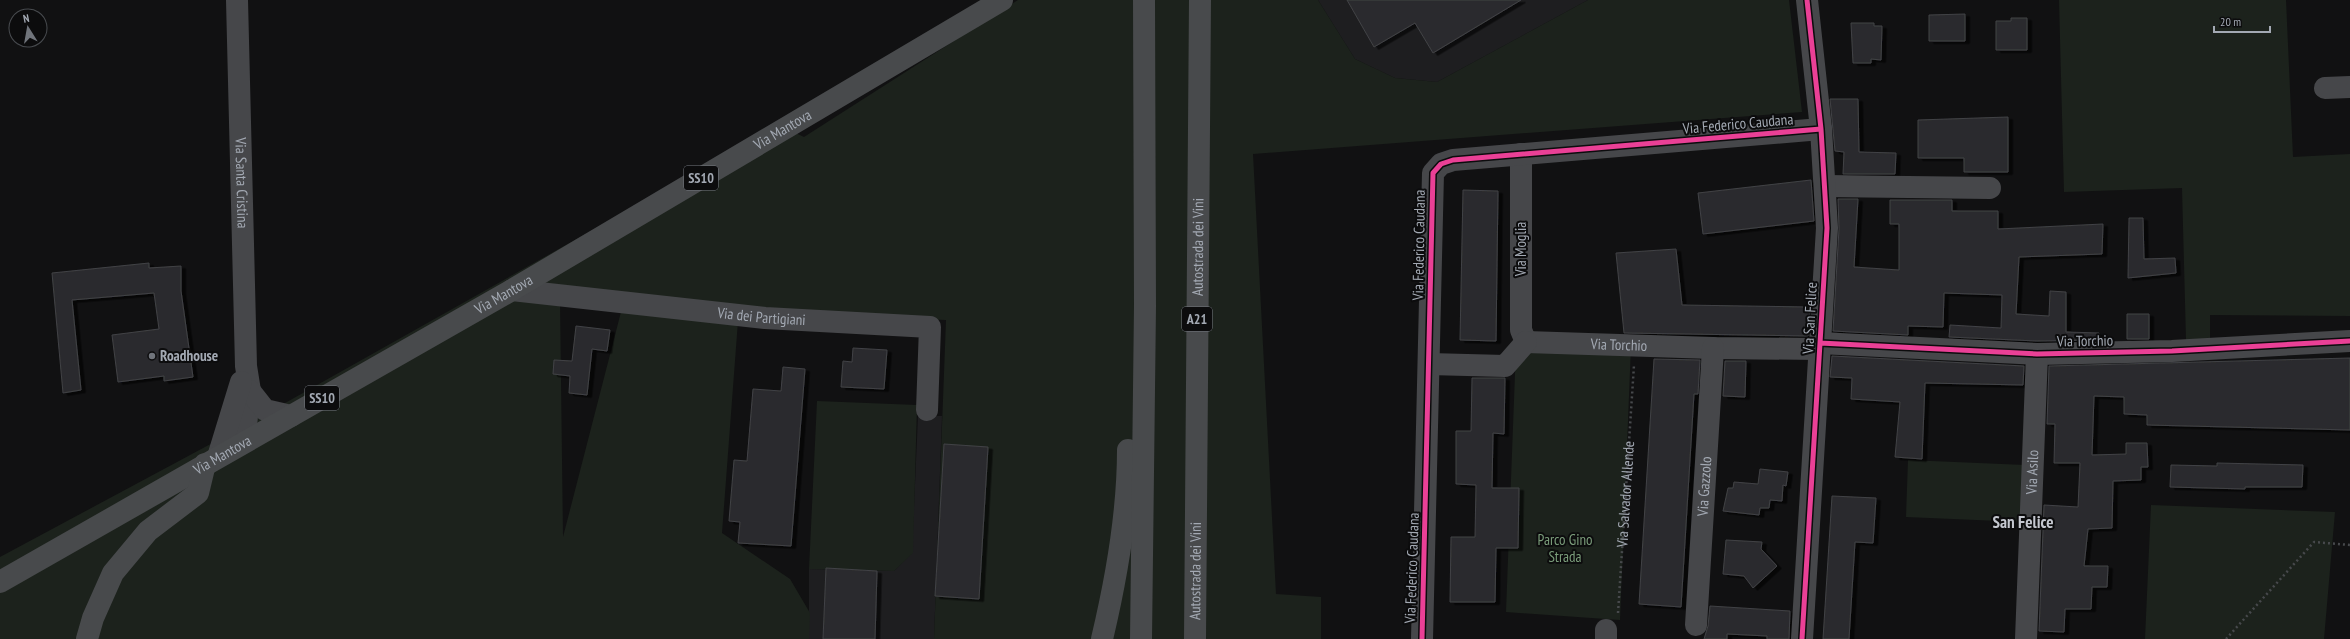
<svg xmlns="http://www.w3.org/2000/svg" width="2350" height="639" viewBox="0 0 2350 639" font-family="'PT Sans Narrow',sans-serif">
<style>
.built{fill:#1e1e20}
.green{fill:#1c221c;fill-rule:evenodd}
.building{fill:#2c2c2d;stroke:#414246;filter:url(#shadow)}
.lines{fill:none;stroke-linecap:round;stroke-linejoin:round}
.path{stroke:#47494c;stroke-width:2.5;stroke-dasharray:2 3;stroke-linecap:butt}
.minor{stroke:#46474a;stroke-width:22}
.major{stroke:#484a4c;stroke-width:22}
.highway{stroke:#484a4c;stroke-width:22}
.cycleway-casing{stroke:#0c0c0d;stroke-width:8}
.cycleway{stroke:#ea4096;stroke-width:5}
.poi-dot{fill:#70747b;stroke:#0c0c0d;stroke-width:1.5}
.labels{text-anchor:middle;stroke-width:4;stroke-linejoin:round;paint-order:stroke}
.shield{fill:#0c0c0d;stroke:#767a81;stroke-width:1}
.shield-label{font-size:14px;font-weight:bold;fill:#a3a9b3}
.street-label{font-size:15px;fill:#a3a9b3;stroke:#0c0c0d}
.poi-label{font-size:15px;font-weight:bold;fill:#a3a9b3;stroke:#0c0c0d;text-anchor:start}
.park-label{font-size:15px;fill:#7b9d7b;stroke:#0c0c0d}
.quarter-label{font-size:17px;font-weight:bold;fill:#c4c7cf;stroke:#0c0c0d}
</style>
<defs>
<filter id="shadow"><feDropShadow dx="4.5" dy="2.5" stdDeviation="0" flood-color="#0009"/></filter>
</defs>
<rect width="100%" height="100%" fill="#111112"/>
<path class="built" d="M1318,0H1588L1437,82L1395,78L1355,59Z
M918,416H942L934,639H809V569L894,571L912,553Z"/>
<path class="green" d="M1018,0H1318L1355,59L1395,78L1437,82L1588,0H1789L1802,112L1253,154L1276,594L1321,597V639H934L946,320L827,315L738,321L722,533L790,579L810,613L809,639H0V557L246,425L779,125L804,137ZM560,301L622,308L563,537V536Z
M2059,0H2286L2293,157L2350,154V316L2210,315V339L2186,340L2182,188L2064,192Z
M1631,346L1620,620L1506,612L1516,347Z
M817,401L917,405L913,553L894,571L809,569Z
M1908,460L2025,465L2023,522L1906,517Z
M2151,505L2335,512L2324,639H2145Z"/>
<path class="building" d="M1347,0H1521L1433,53L1415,23L1374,47Z
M1965,14V41H1929V15Z
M2011,18H2027V50H1996V21H2011Z
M1851,23H1874V26H1882L1881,60L1871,59V63H1853Z
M1830,99H1858L1859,152L1896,153L1895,174H1843L1844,152L1835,151Z
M2008,117V172H1964V158H1918V120Z
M1811,180L1814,221L1703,234L1698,193Z
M1463,190L1498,191L1496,341L1460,340Z
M1838,199H1858L1854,267L1899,270V224H1890V200H1952V211H1998V229L2103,224L2102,254L2019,257L2016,314L2049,316L2050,291L2066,292V332L2099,333V340L2037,341L1949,337L1950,325L2001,328L2002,295L1944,293L1943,327L1908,326V335L1833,331L1839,229Z
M2129,218H2143L2144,259L2175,258L2176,273L2128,278Z
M1676,249L1682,305L1810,307L1808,336L1624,333L1616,253Z
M149,263V268L181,266V291L193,377L164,381V376L118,382L112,335L159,329L154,293L72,300L81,390L63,393L52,273Z
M2127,314H2149V339H2127Z
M576,326L610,330L607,351L592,349L587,395L569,393L570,376L553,374L554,360L572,361Z
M853,348L887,350L884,389L841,387L843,361L852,362Z
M1832,356L2024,366L2023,385L1925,383L1922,459L1895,457L1900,402L1851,399L1852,378L1830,377Z
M2350,358V430L2147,425V415L2124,414V397L2094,396L2092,455L2126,454V443H2147L2148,467H2141V480L2113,481L2112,528L2088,529L2084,566H2108L2107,587H2092L2091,609H2065L2064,632L2039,631L2044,505L2078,507L2080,463H2054L2055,424H2047L2049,366Z
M1654,359L1700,360L1698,394H1694L1681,607L1639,604Z
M1725,361H1746L1745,397L1723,396Z
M783,367L805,369L791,546L738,543L740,522L729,521L734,460L747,461L753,389L781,391Z
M1472,378H1505L1504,434L1493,433L1492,488H1519L1518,548H1496L1495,602H1450L1451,537H1475L1476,485L1456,484V431H1471Z
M944,444L988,447L979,599L935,596Z
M2217,463L2303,465L2302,487H2245V489L2170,487L2171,465L2217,466Z
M1760,469L1788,472L1786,486L1783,485L1782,501L1770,500L1769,508H1760L1759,515L1723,511L1728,488H1733L1734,482L1758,484Z
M1832,496L1876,498L1873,543L1855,542L1849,639H1823Z
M1726,540L1762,542L1761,549L1777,566L1753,588L1744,576L1723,574Z
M826,568L877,571L875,639H823Z
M1710,606L1790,611L1789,639H1767V636L1727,634V639H1704L1708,626Z"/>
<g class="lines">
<g class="path">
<path id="s1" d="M1618,613L1634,365"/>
<path d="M2226,639L2314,542L2350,545"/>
</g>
<g class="minor">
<path id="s2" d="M237,0L246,366L250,391L244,442"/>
<path d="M2325,88L2350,87"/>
<path d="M1521,154V330L1526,342"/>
<path d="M1825,186L1990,188"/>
<path id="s3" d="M512,290L765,318L930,327L927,410"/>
<path id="s4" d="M1526,342L1713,348L1820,349"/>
<path d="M1820,343L2037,354L2172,351L2350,341"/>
<path d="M1429,364L1505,366L1526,342"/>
<path d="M250,391L265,410L291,416"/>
<path d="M218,457L241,382"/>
<path id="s5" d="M1696,625L1713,348"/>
<path d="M1422,639L1433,173L1441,164L1453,160L1821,129"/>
<path d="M1606,639V630"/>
<path d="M1802,639L1827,228L1821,129L1807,0"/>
<path id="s6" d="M2026,639L2037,354"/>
</g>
<path class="major" id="s7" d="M0,582L512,290L1002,0"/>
<g class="highway">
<path d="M87,639L93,618L113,573L148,531L198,493L205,464"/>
<path d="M1102,639C1117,576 1128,514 1128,450"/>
<path d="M1141,639L1145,306L1144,0"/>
<path id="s8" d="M1195,639L1200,0"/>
</g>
<defs>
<path id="cycleway" d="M1820,343L2037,354L2172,351L2350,341
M1422,639L1433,173L1441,164L1453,160L1821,129
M1802,639L1827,228L1821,129L1807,0"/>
</defs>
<use href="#cycleway" class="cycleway-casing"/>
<use href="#cycleway" class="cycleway"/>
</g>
<circle class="poi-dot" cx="152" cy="356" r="4"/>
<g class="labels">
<g class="shield">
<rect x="684" y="166" width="34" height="24" rx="3"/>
<rect x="1182" y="307" width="30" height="24" rx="3"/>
<rect x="305" y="386" width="34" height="24" rx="3"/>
</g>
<g class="shield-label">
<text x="701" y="183">SS10</text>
<text x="1197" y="324">A21</text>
<text x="322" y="403">SS10</text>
</g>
<g class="street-label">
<text transform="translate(1738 124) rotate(-5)" y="5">Via Federico Caudana</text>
<text dy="5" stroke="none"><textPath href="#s7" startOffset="904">Via Mantova</textPath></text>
<text dy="5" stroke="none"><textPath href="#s2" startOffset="183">Via Santa Cristina</textPath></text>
<text transform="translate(1419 245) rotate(-89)" y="5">Via Federico Caudana</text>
<text dy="5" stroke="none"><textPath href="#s8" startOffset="392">Autostrada dei Vini</textPath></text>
<text transform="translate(1521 249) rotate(-90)" y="5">Via Moglia</text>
<text dy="5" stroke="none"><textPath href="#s7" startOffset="580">Via Mantova</textPath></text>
<text dy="5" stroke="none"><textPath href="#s3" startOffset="251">Via dei Partigiani</textPath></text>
<text transform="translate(1810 318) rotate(-87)" y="5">Via San Felice</text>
<text transform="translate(2085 341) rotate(-1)" y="5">Via Torchio</text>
<text dy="5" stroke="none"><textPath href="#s4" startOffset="93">Via Torchio</textPath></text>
<text dy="5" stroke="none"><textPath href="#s7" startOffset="256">Via Mantova</textPath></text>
<text dy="5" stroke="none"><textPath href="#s6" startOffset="167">Via Asilo</textPath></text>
<text dy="5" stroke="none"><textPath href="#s5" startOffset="139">Via Gazzolo</textPath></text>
<text dy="5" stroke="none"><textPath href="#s1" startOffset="119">Via Salvador Allende</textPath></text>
<text transform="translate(1412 568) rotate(-88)" y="5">Via Federico Caudana</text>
<text dy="5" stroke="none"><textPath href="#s8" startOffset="68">Autostrada dei Vini</textPath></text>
</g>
<g class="poi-label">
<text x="160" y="361">Roadhouse</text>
</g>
<g class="park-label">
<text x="1565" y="545">Parco Gino<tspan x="1565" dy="17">Strada</tspan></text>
</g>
<g class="quarter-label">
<text x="2023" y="528">San Felice</text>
</g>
</g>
<g transform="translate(28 28) rotate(349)"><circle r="19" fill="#0c0c0d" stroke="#484b4f"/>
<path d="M0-3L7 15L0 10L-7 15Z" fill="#70747b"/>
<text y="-6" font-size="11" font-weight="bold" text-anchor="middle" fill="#a3a9b3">N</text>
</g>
<path d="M2214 26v6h56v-6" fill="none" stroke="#a3a9b3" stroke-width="2"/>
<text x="2220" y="26" font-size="12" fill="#a3a9b3" stroke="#0c0c0d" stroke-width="3" paint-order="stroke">20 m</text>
</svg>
